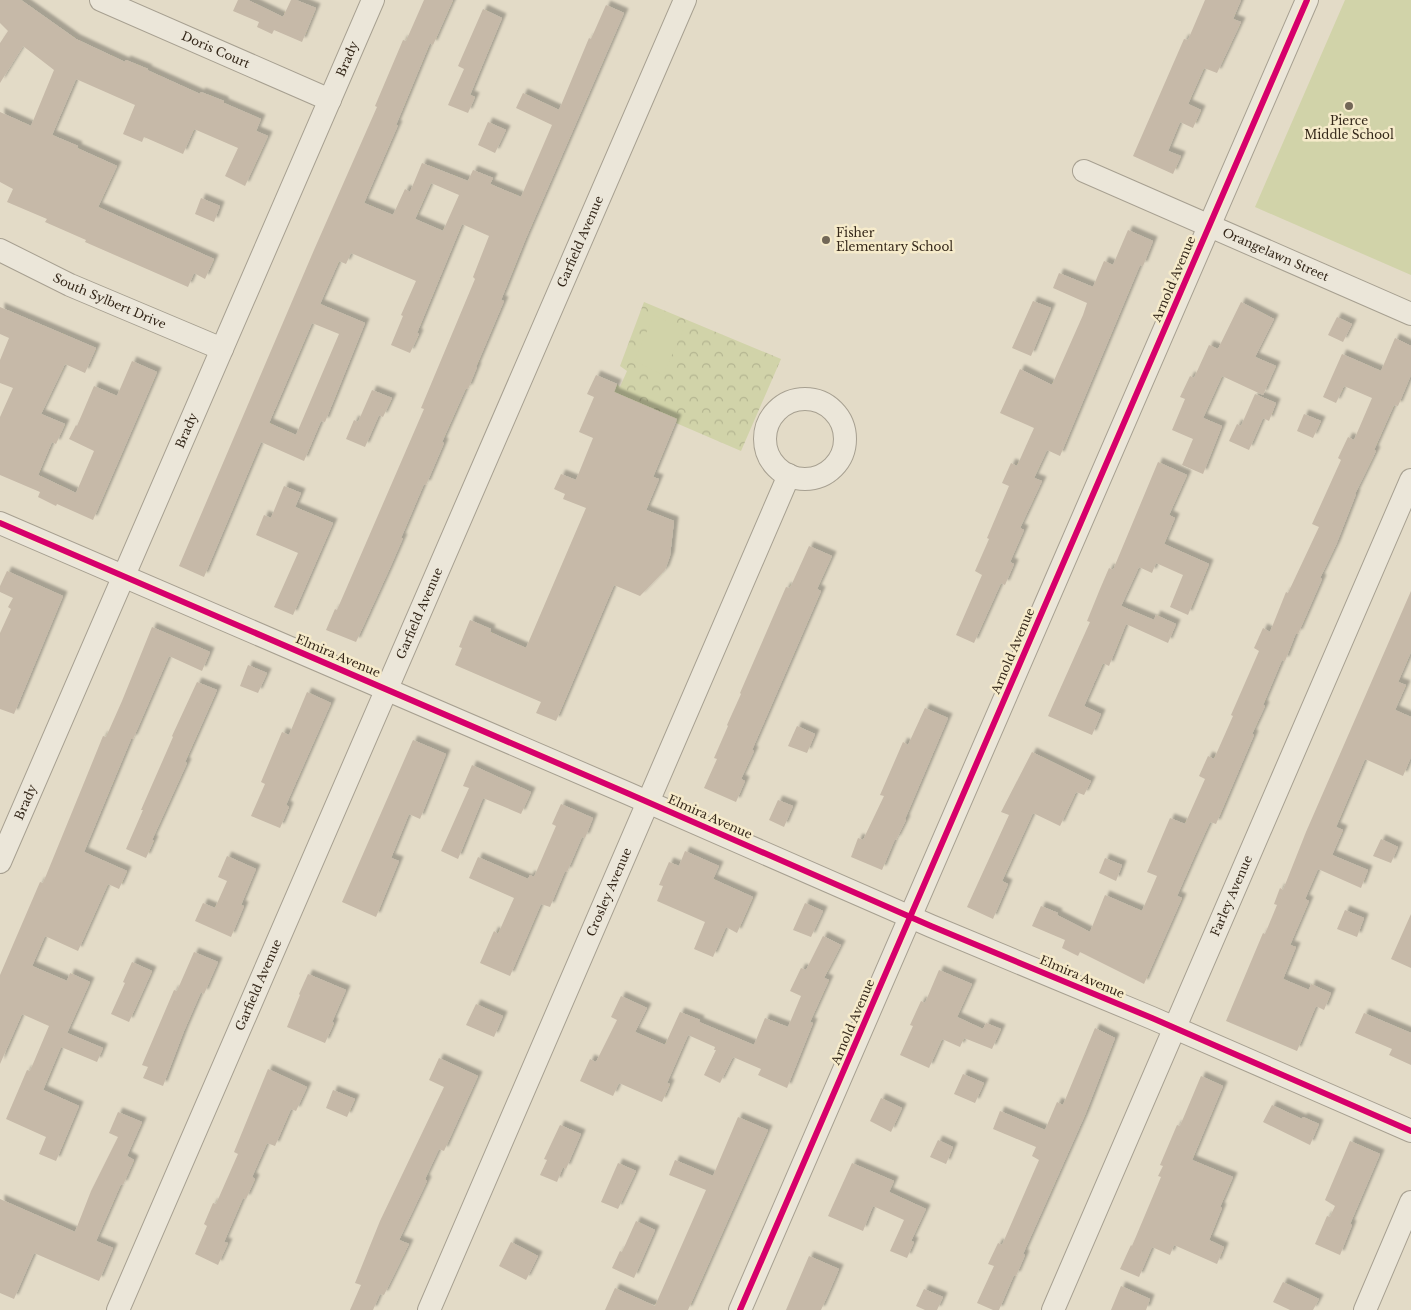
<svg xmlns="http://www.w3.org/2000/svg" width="1411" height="1310" viewBox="0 0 1411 1310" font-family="'Libre Baskerville',serif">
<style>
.forest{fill:url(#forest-crowns)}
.garden{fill:#d1d3a9}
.building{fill:#c6b9a8;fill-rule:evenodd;filter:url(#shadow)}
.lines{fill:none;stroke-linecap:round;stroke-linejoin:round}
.minor-casing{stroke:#a7a091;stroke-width:24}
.minor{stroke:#ebe6d9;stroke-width:22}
.cycleway-casing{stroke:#f6ebcb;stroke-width:9}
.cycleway{stroke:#d6006c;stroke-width:6}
.poi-dot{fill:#726757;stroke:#f6ebcb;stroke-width:2}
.labels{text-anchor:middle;stroke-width:5;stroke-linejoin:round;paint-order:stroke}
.street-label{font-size:12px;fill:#35281a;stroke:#f6ebcb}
.poi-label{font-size:12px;fill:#35281a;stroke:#f6ebcb}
</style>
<defs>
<pattern id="forest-crowns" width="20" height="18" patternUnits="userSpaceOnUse" patternTransform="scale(1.25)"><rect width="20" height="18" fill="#d1d3a9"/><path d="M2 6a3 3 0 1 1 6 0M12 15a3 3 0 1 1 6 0" fill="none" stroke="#b4b591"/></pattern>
<filter id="shadow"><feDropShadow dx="4.5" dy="-4.5" stdDeviation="1" flood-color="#0004"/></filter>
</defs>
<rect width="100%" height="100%" fill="#e3dbc7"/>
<path class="forest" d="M644,302L781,359L741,451L676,423L677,421L614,392L617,384L620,387L627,371L620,366Z"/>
<path class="garden" d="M1345,0H1411V275L1255,207Z
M654,315L684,328L663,375L634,361Z"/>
<path class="building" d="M0,0H21L76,39L125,62L126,60L148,69L147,70L200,94L201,92L224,101V103L261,119L256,131L268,136L245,186L225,176L238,148L194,129L183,154L144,137L142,142L123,134L135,105L76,79L52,135L78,146L77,148L117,166L98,207L214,259L205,279L194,273L188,287L85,242L86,240L45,222L47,219L7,202L13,189L0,182V112L31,126L54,70L23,46L0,83V43L8,31L0,23Z
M238,0H248L283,17L291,0H296L316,8L302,42L274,30L272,34L257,27L259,22L233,11Z
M424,0H453L433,45L430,43L396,125H398L364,203L393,215L405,189L410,192L422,163L468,181L473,170L493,178L490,184L521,197L552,125L516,108L523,93L559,110L589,38L591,39L606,5L624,13L526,238L501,300L504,301L476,367H477L468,389L466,388L442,442L444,443L426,485L424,484L401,538H403L389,570L356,642L326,630L335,609L337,610L424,409L421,408L475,279L473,277L489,236L462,224L417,333L419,334L410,353L391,345L403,316L401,315L416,281L351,253L346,264L339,261L320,304L365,323L325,422L321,421L304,461L261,442L204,577L179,566L314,250L377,107L375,106L403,40L406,41ZM431,183L459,195L443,231L415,219ZM312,323L339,334L296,435L269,423Z
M1205,0H1241L1233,19L1241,22L1217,73L1204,68L1188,104L1201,110L1193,128L1180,122L1168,151L1181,156L1173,174L1133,156L1184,39L1188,40Z
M483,9L502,18L470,95L475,97L468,113L448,105L464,69L458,66Z
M488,122L506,130L495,153L478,145Z
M201,198L220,206L214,222L195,214Z
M1128,230L1153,241L1143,266L1140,265L1060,456L1047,450L1034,478L1042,481L1020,528L1024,530L1010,562L1014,564L1005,585L1001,583L974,643L956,635L982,575L975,571L989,539L987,538L1009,486L1002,483L1011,463L1017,466L1034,428L1000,413L1020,369L1052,385L1083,315L1087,303L1053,288L1059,273L1093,287L1104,261L1113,265Z
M1033,301L1051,308L1031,356L1012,348Z
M1241,302L1274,319L1255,357L1276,366L1263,395L1222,376L1203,418L1222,426L1203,474L1182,465L1193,439L1172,430L1185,399L1180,397L1190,376L1194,378L1209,345L1218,349Z
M0,307L96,348L85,373L65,364L41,414L65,424L56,444L52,442L38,475L76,493L94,451L69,439L76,425L77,426L94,386L117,396L132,361L157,372L93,520L57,504L56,506L38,497L40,492L0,475V417L13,388L0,383V360L9,338L0,334Z
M1337,317L1352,324L1343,342L1328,335Z
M1395,338L1411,346V375L1398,406L1394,405L1374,450L1376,451L1355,494H1356L1336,545L1320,578L1322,579L1298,634L1296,633L1285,661L1282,660L1263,705L1265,706L1252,734L1254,735L1216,824L1210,822L1195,855L1177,896L1182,898L1144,984L1080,952L1078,956L1062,948L1065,940L1032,926L1041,906L1058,913L1057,915L1090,932L1105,895L1142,911L1157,876L1147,872L1170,818L1185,824L1205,779L1199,776L1208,756L1214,759L1233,716L1231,715L1259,651L1254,648L1263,628L1270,632L1286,592L1288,593L1319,527L1312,524L1341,460L1338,458L1348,437L1354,440L1372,398L1344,386L1336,403L1323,397L1342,354L1381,371Z
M596,375L617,384L614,392L677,419L653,477L659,479L646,510L674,521L670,556L665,570L640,596L614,585L556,721L536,713L541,702L455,665L462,648L459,647L470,620L491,629L490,632L526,648L586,508L563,499L565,494L554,489L561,474L576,480L593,438L579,432L594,397L587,394Z
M372,390L392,398L383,417L379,415L365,447L346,439L354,420L358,422Z
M1255,394L1276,403L1269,421L1263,418L1249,450L1229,441L1237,424L1241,426Z
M1304,414L1321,421L1313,438L1297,431Z
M1158,462L1187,475L1169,515L1175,518L1164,544L1209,564L1188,615L1170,607L1183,575L1156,563L1152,573L1139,567L1121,606L1154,620L1156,615L1176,624L1168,643L1126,624L1109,666L1103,663L1084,706L1101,714L1092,735L1048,716L1090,622L1087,621L1100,589L1109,568L1113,570Z
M284,486L301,493L295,507L333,523L293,615L274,607L298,553L256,535L264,515L271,518Z
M809,546L832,556L817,589L821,591L752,750L754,751L741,779L745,781L736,802L704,788L717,759L714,758L728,726L727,725L741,694L740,693L786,587L790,588Z
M7,571L63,596L14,714L0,709V633L11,609L8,607L13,598L0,592V586Z
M1411,591V652L1398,682L1406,685L1395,710L1411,717V757L1403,776L1365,759L1336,827L1343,830L1332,855L1368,870L1361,888L1318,869L1305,899L1309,901L1290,945L1296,947L1283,979L1309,990L1311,984L1331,993L1324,1010L1316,1006L1297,1051L1226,1021L1263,933L1265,934L1277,905L1274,904L1280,888L1283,890L1306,832Z
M152,627L210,652L202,671L169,656L133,739H131L84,852L127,871L119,889L108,884L78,951L45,936L32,966L67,981L70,973L90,982L67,1033L103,1048L97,1062L61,1047L43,1090L79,1106L56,1161L39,1154L46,1137L6,1119L27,1070L30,1071L49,1026L22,1014L0,1064V975L40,882L43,883L88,773L103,736L106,737L122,701Z
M248,665L267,673L258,693L240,686Z
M197,682L217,690L185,762L187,763L152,840H154L146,858L126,849L143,810H141L173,737L172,736Z
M307,692L331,703L286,805L289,807L280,828L251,816L265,784L261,782L282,732L289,735Z
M925,708L948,718L905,819L906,820L896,840L895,839L882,870L851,857L858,838L863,840L884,796L880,795L903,742L908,745Z
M797,726L815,734L807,753L788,746Z
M413,740L446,754L420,819L409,814L391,858L399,861L376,917L342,902Z
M1032,752L1091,781L1084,795L1076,792L1060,826L1033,813L1002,881L1008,884L993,919L967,907L1009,815L1001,812Z
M472,765L531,792L521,814L483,798L458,859L441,851L469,788L463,786Z
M778,800L793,806L784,827L769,820Z
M561,804L593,818L585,838L582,837L567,872L565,871L550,907L541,904L510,976L480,963L494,931L498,934L514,898L469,878L478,857L528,879L530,875L534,877L556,826L552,824Z
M1381,839L1398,847L1391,863L1373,856Z
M685,851L719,866L713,879L753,897L737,933L726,927L713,957L694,949L705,922L657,901L663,886L659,885L669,862L679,866Z
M227,856L256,869L241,905L244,906L231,937L195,921L203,903L215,908L227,881L218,877Z
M1105,858L1122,865L1116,881L1099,873Z
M805,903L823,911L811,937L793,930Z
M1345,910L1364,918L1357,937L1337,929Z
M1411,914V968L1391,959Z
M823,936L841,945L824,978L829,980L810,1022L813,1023L787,1088L758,1075L761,1069L733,1057L720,1083L704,1075L716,1050H714L715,1047L688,1035L667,1083L670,1084L662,1102L619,1083L613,1096L580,1081L590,1059L596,1062L617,1020L611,1017L621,996L647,1008L635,1032L665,1045L680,1012L700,1020L699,1022L754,1045L765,1018L788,1027L801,996L790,991L801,968L806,970Z
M194,952L218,962L204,994L201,992L184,1031L163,1086L143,1078L148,1067L142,1065L174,990L177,991Z
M132,962L152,971L129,1022L111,1014L125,983L123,982Z
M939,970L972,984L957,1017L983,1029L986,1023L1001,1029L992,1049L964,1038L960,1047L942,1039L929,1068L900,1055L913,1026L910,1025L921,1001L925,1003Z
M308,974L346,990L332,1022L334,1023L325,1043L287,1027L300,995L299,994Z
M476,1004L503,1016L494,1037L466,1025Z
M1364,1013L1411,1033V1065L1389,1055L1392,1049L1355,1033Z
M1095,1028L1115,1038L1085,1115L1023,1254L1025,1255L1016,1276L1014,1275L999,1310H993L977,1303L994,1266L988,1264L998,1243L1002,1245L1039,1160L1032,1156L1036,1147L993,1129L1000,1111L1045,1130L1057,1102L1063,1105Z
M439,1058L478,1076L444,1151L439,1149L425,1179L427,1181L399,1240L409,1244L384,1295L380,1294L373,1310H350L361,1285L355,1283L380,1221L444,1087L429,1080Z
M268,1069L307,1087L296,1111L291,1109L275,1146L267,1143L252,1177L255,1179L246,1199L243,1198L224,1242L228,1243L218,1265L195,1254L207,1226L204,1224L213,1203L216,1204L238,1154L234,1152Z
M963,1074L984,1083L975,1103L954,1094Z
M1201,1076L1223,1086L1192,1160L1233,1177L1220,1207L1222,1208L1209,1240L1224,1247L1217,1264L1174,1245L1170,1255L1152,1247L1139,1277L1120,1269L1131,1245L1132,1246L1161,1177L1158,1176L1163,1166L1160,1165L1177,1125L1180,1126Z
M333,1090L355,1099L347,1117L326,1108Z
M881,1098L902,1108L891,1132L870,1121Z
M1272,1105L1302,1119L1303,1117L1319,1124L1310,1145L1263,1122Z
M118,1112L142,1122L127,1156L134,1160L123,1185L121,1184L96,1241L113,1248L99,1281L34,1253L14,1299L0,1293V1199L75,1232L91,1191L118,1137L109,1133Z
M738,1117L768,1130L688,1310H605L615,1288L655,1306L706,1190L669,1175L675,1160L713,1176Z
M560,1125L581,1134L566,1169L563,1167L557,1182L540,1175L547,1160L544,1159Z
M938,1140L953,1147L946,1164L930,1157Z
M1350,1141L1380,1154L1350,1224L1352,1225L1340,1255L1315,1244L1327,1216L1330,1217L1335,1206L1325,1200Z
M618,1163L636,1171L618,1209L601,1202Z
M852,1163L894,1181L889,1192L926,1209L911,1241L914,1242L907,1258L890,1251L904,1220L873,1206L863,1231L828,1216Z
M636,1221L655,1230L634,1278L612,1268L620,1251L622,1252Z
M511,1242L538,1256L526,1280L499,1266Z
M809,1256L839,1269L830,1290L821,1310H786Z
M1283,1282L1319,1299L1313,1310H1290L1273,1302Z
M1121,1286L1150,1299L1146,1310H1111Z
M924,1289L943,1297L937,1310H925L916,1306Z"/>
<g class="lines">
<defs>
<g id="minor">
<path id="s1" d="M101,0L330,100"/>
<path id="s2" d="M1084,171L1411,314"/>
<path id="s3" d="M0,250L70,285L222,349"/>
<circle cx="805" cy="439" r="40"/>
<path d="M0,523L627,793L931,926L1152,1018L1411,1131"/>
<path id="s4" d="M0,862L373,0"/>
<path id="s5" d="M118,1310L685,0"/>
<path id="s6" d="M429,1310L789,475"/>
<path d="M740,1310L1307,0"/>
<path id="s7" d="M1053,1310L1411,480"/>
<path d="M1365,1310L1411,1202"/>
</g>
</defs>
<use href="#minor" class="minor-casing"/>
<use href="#minor" class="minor"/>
<defs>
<path id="cycleway" d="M0,523L627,793L931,926L1152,1018L1411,1131
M740,1310L1307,0"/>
</defs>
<use href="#cycleway" class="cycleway-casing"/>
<use href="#cycleway" class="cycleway"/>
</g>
<g class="poi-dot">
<circle cx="1349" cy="106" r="5"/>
<circle cx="826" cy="240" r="5"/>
</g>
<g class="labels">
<g class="street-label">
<text dy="4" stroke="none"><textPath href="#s1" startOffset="125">Doris Court</textPath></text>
<text dy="4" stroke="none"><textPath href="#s4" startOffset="875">Brady</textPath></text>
<text dy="4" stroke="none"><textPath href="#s5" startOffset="1164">Garfield Avenue</textPath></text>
<text dy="4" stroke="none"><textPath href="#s2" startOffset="209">Orangelawn Street</textPath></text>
<text transform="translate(1174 279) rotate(-67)" y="4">Arnold Avenue</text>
<text dy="4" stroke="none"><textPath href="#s3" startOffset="121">South Sylbert Drive</textPath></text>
<text dy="4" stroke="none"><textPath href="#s4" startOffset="470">Brady</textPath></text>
<text dy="4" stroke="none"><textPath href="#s5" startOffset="759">Garfield Avenue</textPath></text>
<text transform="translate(1013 651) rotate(-67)" y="4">Arnold Avenue</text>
<text transform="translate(338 656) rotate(23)" y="4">Elmira Avenue</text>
<text dy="4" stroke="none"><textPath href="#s4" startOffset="65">Brady</textPath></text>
<text transform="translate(710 817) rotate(24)" y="4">Elmira Avenue</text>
<text dy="4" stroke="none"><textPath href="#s6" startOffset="455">Crosley Avenue</textPath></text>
<text dy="4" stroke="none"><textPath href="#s7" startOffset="451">Farley Avenue</textPath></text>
<text transform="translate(1082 977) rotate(23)" y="4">Elmira Avenue</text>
<text dy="4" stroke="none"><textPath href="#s5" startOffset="354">Garfield Avenue</textPath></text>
<text transform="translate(853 1022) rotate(-67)" y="4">Arnold Avenue</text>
</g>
<g class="poi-label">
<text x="1349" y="125">Pierce<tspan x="1349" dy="14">Middle School</tspan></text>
<text x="836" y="237" text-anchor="start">Fisher<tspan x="836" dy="14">Elementary School</tspan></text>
</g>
</g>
</svg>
